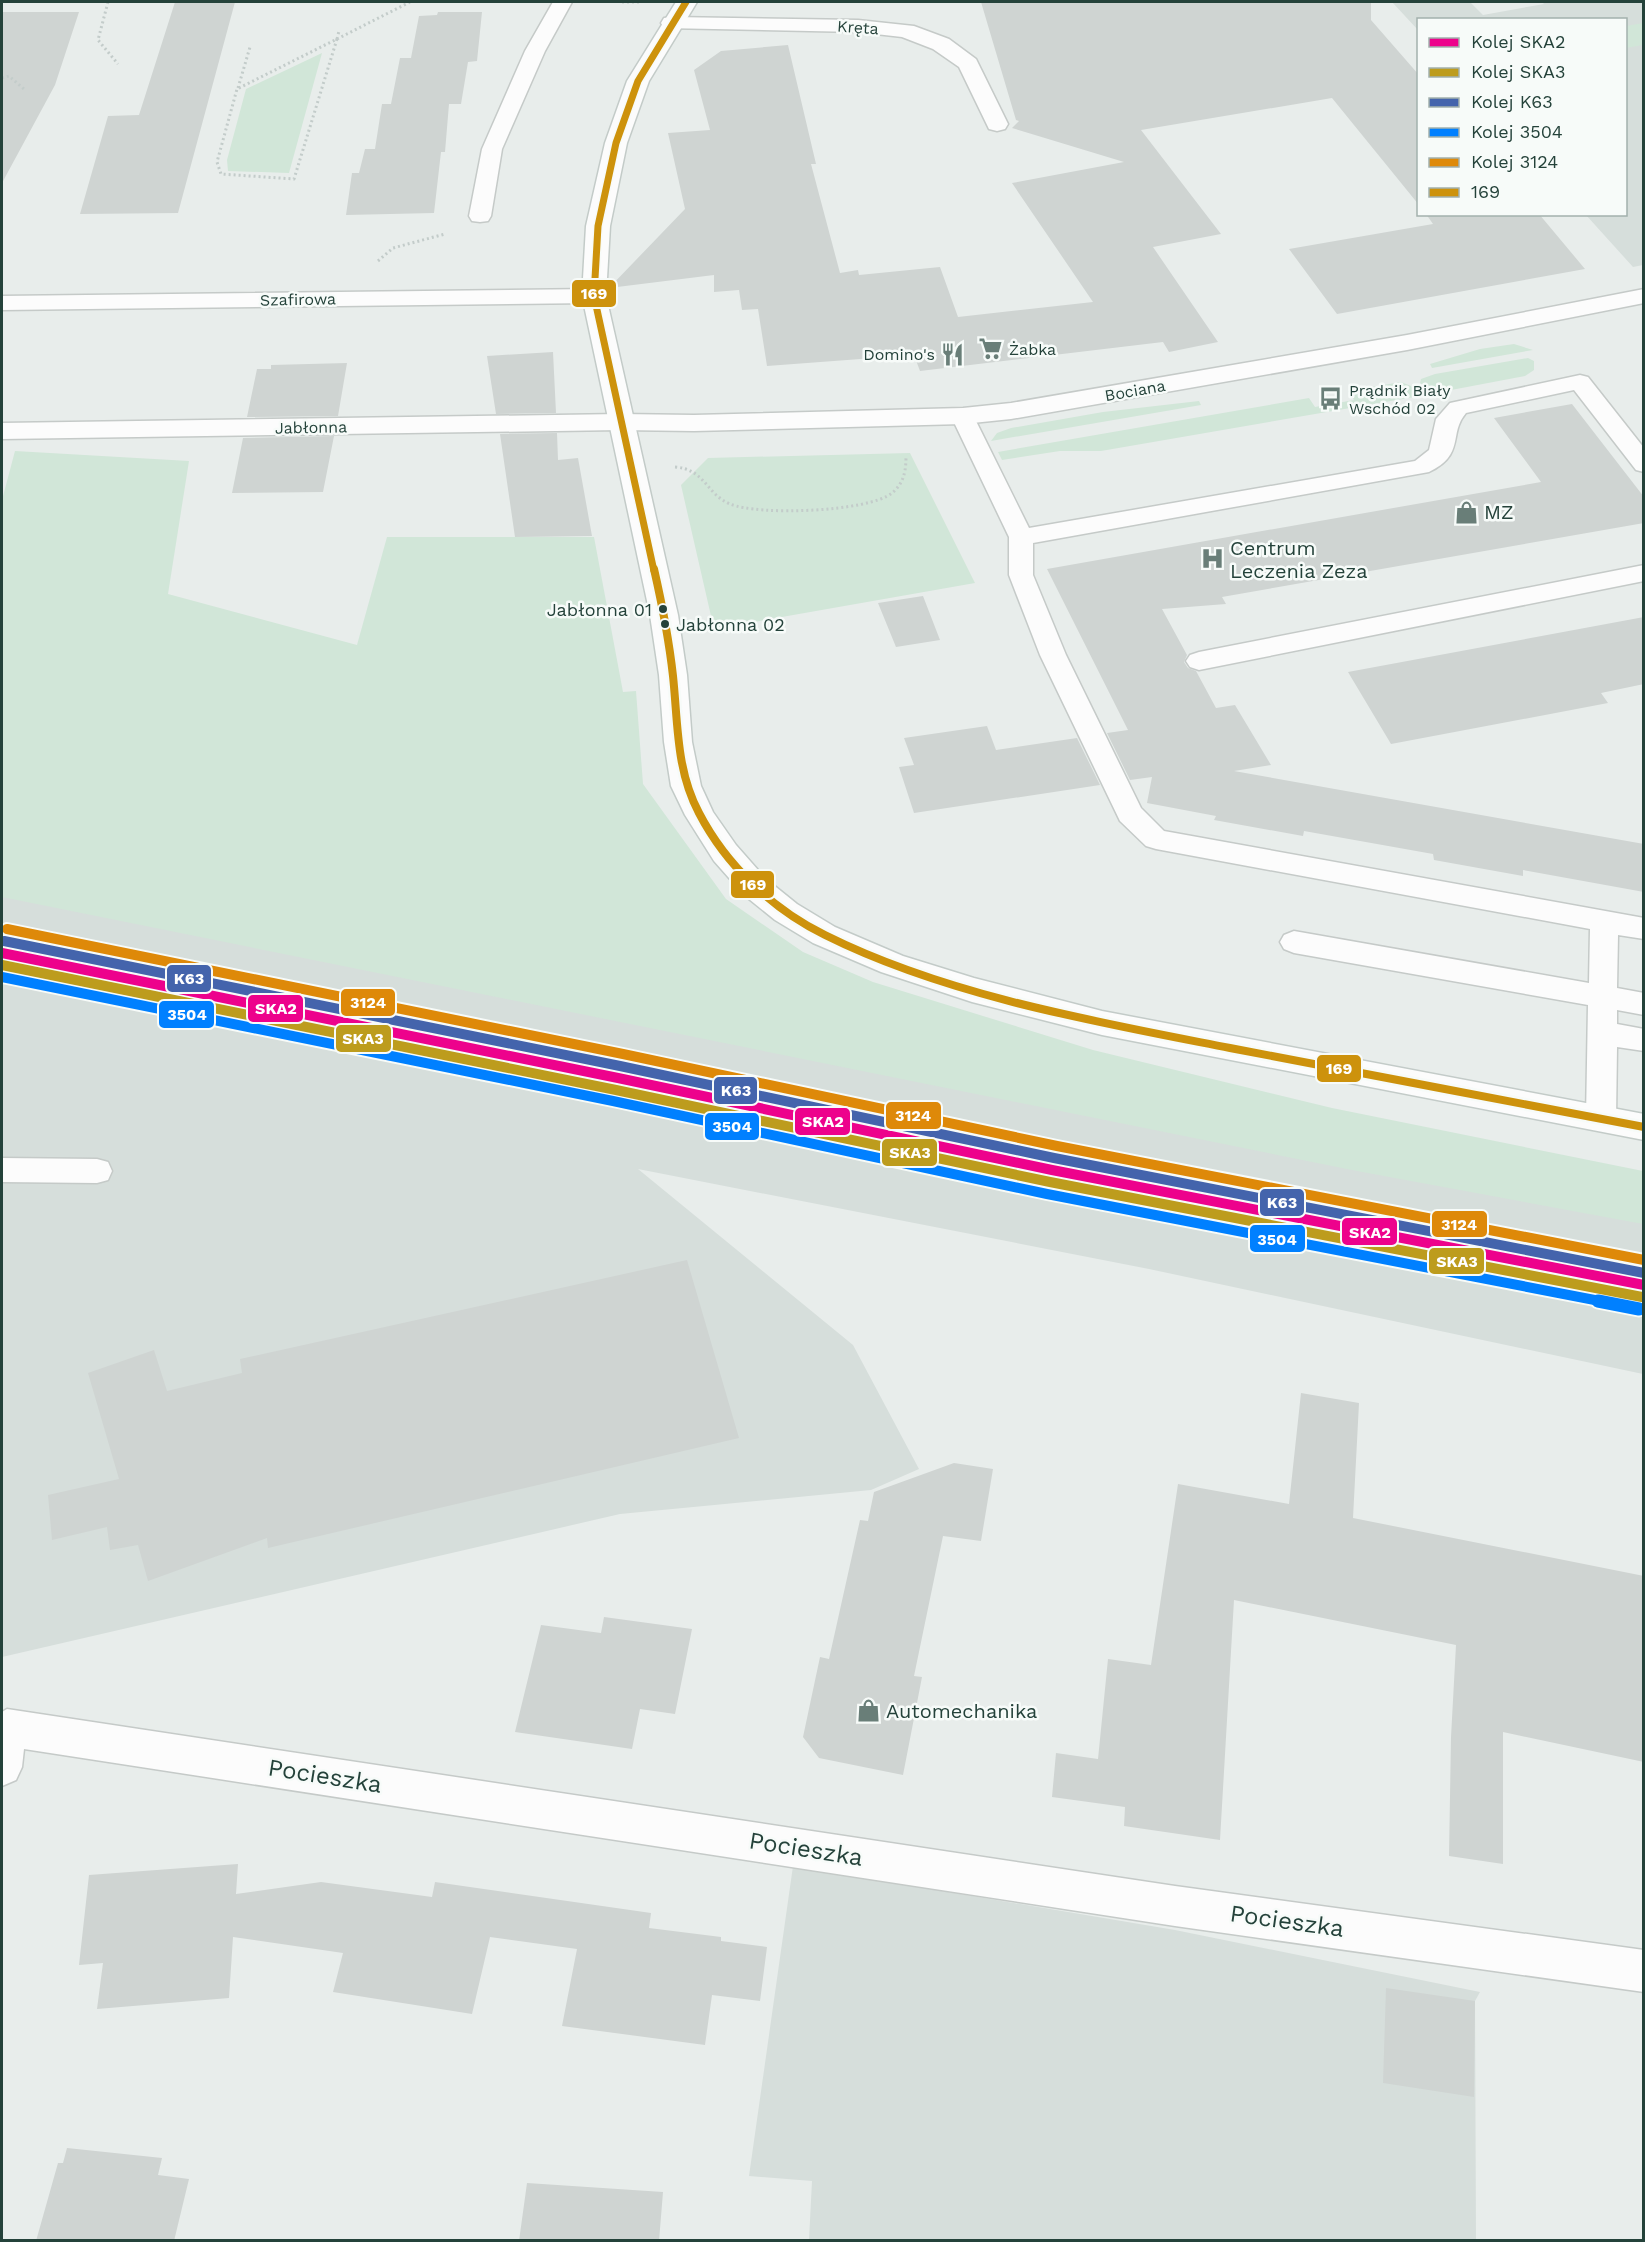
<svg xmlns="http://www.w3.org/2000/svg" width="1645" height="2242" viewBox="0 0 1645 2242" font-family="'Work Sans',sans-serif">
<style>
.built{fill:#d6dedb}
.green{fill:#d1e6d8}
.building{fill:#cfd4d2}
.lines{fill:none;stroke-linecap:round;stroke-linejoin:round}
.lane-casing{stroke:#c5cac8;stroke-width:3}
.street-casing{stroke:#c5cac8;stroke-width:3}
.secondary-casing{stroke:#c3cbc8;stroke-width:3}
.path{stroke:#c3ccca;stroke-width:3;stroke-dasharray:2 3;stroke-linecap:butt}
.lane{fill:#fcfcfc;fill-rule:evenodd}
.street{fill:#fcfcfc;fill-rule:evenodd}
.secondary{fill:#fcfcfc;fill-rule:evenodd}
.bus-1-far1-casing{stroke:#f7fbf9;stroke-width:10}
.bus-1-casing{stroke:#f7fbf9;stroke-width:13}
.bus-1-far1{stroke:#cd920c;stroke-width:7}
.bus-1{stroke:#cd920c;stroke-width:8}
.rail-1-casing{stroke:#f7fbf9;stroke-width:14}
.rail-2-casing{stroke:#f7fbf9;stroke-width:14}
.rail-3-casing{stroke:#f7fbf9;stroke-width:14}
.rail-4-far1-casing{stroke:#f7fbf9;stroke-width:14}
.rail-4-casing{stroke:#f7fbf9;stroke-width:17}
.rail-5-casing{stroke:#f7fbf9;stroke-width:14}
.rail-1{stroke:#ed028c;stroke-width:10}
.rail-2{stroke:#bd9c1d;stroke-width:10}
.rail-3{stroke:#4464ac;stroke-width:10}
.rail-4-far1{stroke:#0080ff;stroke-width:10}
.rail-4{stroke:#0080ff;stroke-width:13}
.rail-5{stroke:#de8909;stroke-width:10}
.bus-dot{fill:#24423a;stroke:#f7fbf9;stroke-width:2}
.labels{text-anchor:middle;stroke-width:5;stroke-linejoin:round;paint-order:stroke}
.far-street-label{font-size:16px;fill:#24423a;stroke:#f7fbf9}
.far-poi-label{font-size:16px;fill:#24423a;stroke:#f7fbf9;text-anchor:start}
.bus-label{font-size:18px;fill:#24423a;stroke:#f7fbf9;text-anchor:end}
.poi-label{font-size:20px;fill:#24423a;stroke:#f7fbf9;text-anchor:start}
.near-street-label{font-size:24px;fill:#24423a;stroke:#f7fbf9}
.line-badge{stroke:#f7fbf9;stroke-width:2}
.badge-label{font-size:16px;text-anchor:middle;font-weight:bold;fill:#fff}
</style>
<rect width="100%" height="100%" fill="#e8edeb"/>
<path class="built" d="M1392,2H1470L1483,15L1544,4L1542,2H1643V265L1633,267L1586,215L1626,214V20H1418V30Z
M2,867L1643,1183V1374L1149,1269L638,1169L853,1345L919,1469L871,1490L620,1514L2,1657Z
M793,1866L1175,1930L1480,1992L1475,2001L1476,2240H809L812,2181L749,2176Z"/>
<path class="green" d="M1643,23V45L1626,48V26Z
M322,53L289,173L228,171L227,160L246,89Z
M1514,344L1533,350L1432,368L1430,364L1480,349Z
M1528,358L1534,361V370L1525,376L1430,394L1420,383L1421,379L1435,374Z
M1401,382L1411,386L1420,396L1101,451H1060L1002,460L998,452L1309,398L1315,407L1354,400L1348,391Z
M1199,401L1201,405L991,441L997,433L1011,428L1103,412Z
M15,451L189,461L168,594L357,645L387,537H594L623,692L636,691L643,784L726,899L803,952L873,982L1093,1050L1332,1108L1643,1171V1224L1357,1171L2,897V500Z
M910,453L975,583L714,629L681,485L708,458Z"/>
<path class="building" d="M175,2H235L178,213L80,214L108,116L139,115Z
M981,2H1371V20L1419,75V205L1332,98L1141,130L1221,234L1153,247L1218,342L1169,352L1163,342L920,371L914,355L767,366L758,309L742,310L739,290L714,292V275L609,288L685,209L668,133L710,130L694,70L721,51L788,45L816,164H811L840,273L858,270L859,275L940,267L958,317L1093,302L1012,183L1124,162L1012,128L1019,121L1016,120Z
M2,12H79L55,85L2,183Z
M438,12H482L477,61L468,62L461,104H449L445,152H441L434,213L346,215L352,173H359L365,149H375L382,104H391L400,58H411L419,16L437,15Z
M1426,214H1539L1585,269L1337,314L1289,249L1433,224Z
M553,352L556,413L496,414L487,356Z
M347,363L338,416L247,417L257,369H271V365Z
M1572,404L1644,497V523L1222,597L1226,604L1162,609L1187,655L1184,662L1188,668L1196,671L1216,708L1235,705L1271,765L1234,771L1644,844V892L1523,870V876L1434,860L1433,854L1304,831L1303,836L1214,820L1216,816L1147,803L1152,777L1130,780L1107,733L1128,730L1047,569L1541,482L1494,418Z
M557,433L558,460L578,458L592,536L515,537L500,434Z
M334,436L323,492L232,493L243,438Z
M923,596L940,640L896,647L878,603Z
M1644,617V684L1601,693L1608,703L1444,734L1391,744L1348,672Z
M987,726L996,750L1077,738L1100,785L914,813L899,767L914,765L904,738Z
M687,1260L739,1438L268,1548L267,1538L148,1581L138,1545L110,1550L107,1527L52,1540L48,1495L119,1479L88,1373L154,1350L167,1391L242,1373L240,1359Z
M1301,1393L1359,1403L1353,1518L1644,1576V1762L1503,1732V1864L1449,1856L1451,1737L1456,1645L1234,1600L1220,1840L1124,1826L1125,1807L1052,1797L1056,1753L1098,1759L1108,1659L1151,1665L1178,1484L1289,1504Z
M954,1463L993,1469L981,1541L943,1536L914,1676L922,1677L903,1775L819,1758L803,1737L820,1657L829,1659L860,1520L868,1521L874,1492Z
M604,1617L692,1629L675,1714L640,1709L632,1749L515,1732L541,1625L601,1633Z
M238,1864L236,1894L321,1882L432,1897L435,1882L651,1913L649,1928L721,1937V1941L767,1947L760,2001L712,1995L705,2045L562,2026L577,1949L490,1937L472,2014L333,1992L343,1953L233,1937L229,1998L97,2009L103,1963L79,1965L89,1875Z
M1386,1988L1475,2001L1474,2097L1383,2083Z
M67,2148L162,2158L158,2175L189,2179L174,2241H36L58,2163H63Z
M527,2183L663,2192L659,2241H519Z"/>
<g class="lines">
<defs>
<path id="lane" d="M553,2H572L545,51L502,149L491,216L488,221L480,222L472,221L469,216L482,149L525,51Z
M1580,375L1588,377L1644,448V472L1636,470L1574,390L1466,413C1448,434 1466,454 1429,472L1033,543V575L1066,655L1141,808L1164,831L1644,918V939L1618,935L1617,988L1644,993V1015L1617,1010V1024L1644,1029V1051L1617,1047L1616,1119L1612,1127L1601,1131L1590,1127L1586,1119L1588,1005L1294,953L1284,949L1280,942L1284,935L1294,931L1589,983L1590,929L1156,849L1146,846L1120,821L1040,655L1009,575V537L951,416L955,411L963,409L971,411L1029,528L1415,461L1429,450L1436,419L1450,403Z
M1644,565V581L1199,670L1190,667L1186,661L1190,655L1199,652Z
M2,1158L97,1159L108,1162L112,1171L108,1180L97,1183L2,1182Z"/>
<path id="street" d="M672,17L858,20L914,26L949,39L976,59L1008,124L1005,129L997,131L989,129L959,67L933,49L902,37L858,32L664,28L661,23L664,18Z
M594,289L603,291L606,296L603,301L594,303L2,310V296Z
M1644,289V303L1407,350L1011,419L963,424L694,431L620,430L2,439V423L620,414L694,415L963,408L1011,403L1407,335Z
M7,1709L1175,1886L1644,1950V1992L1175,1926L24,1749L22,1767L16,1780L2,1786V1712Z"/>
<path id="secondary" d="M676,2H697L649,81L627,143L610,226L606,296L678,615L687,675L692,742L701,786L713,812L736,845L766,879L797,904L835,927L903,956L974,978L1102,1011L1644,1114V1140L1102,1035L972,1002L881,972L813,943L775,920L744,895L714,861L685,815L671,786L664,742L659,675L650,615L582,296L586,226L605,143L627,81Z"/>
</defs>
<use href="#lane" class="lane-casing"/>
<use href="#street" class="street-casing"/>
<use href="#secondary" class="secondary-casing"/>
<path class="path" d="M108,2L98,40L118,64
M622,2H639
M337,39L294,179L221,174L217,162L237,89Z
M337,39L339,31
M337,39L410,2
M2,78L9,76L25,90
M238,88L250,47
M378,261L393,248L445,234
M675,467C705,469 706,494 730,504C759,516 868,512 892,493C904,483 906,471 906,456"/>
<use href="#lane" class="lane"/>
<use href="#street" class="street"/>
<use href="#secondary" class="secondary"/>
<defs>
<path id="bus-1-far1" d="M654,571L594,296L598,226L616,143L638,81L686,2"/>
<path id="bus-1" d="M654,569C662,604 669,640 673,676C678,723 676,770 699,813C726,865 772,909 825,935C947,996 1097,1022 1230,1048C1368,1074 1506,1101 1644,1127"/>
</defs>
<use href="#bus-1-far1" class="bus-1-far1-casing"/>
<use href="#bus-1" class="bus-1-casing"/>
<use href="#bus-1-far1" class="bus-1-far1"/>
<use href="#bus-1" class="bus-1"/>
<defs>
<path id="rail-1" d="M2,953L618,1078L1052,1170L1644,1285"/>
<path id="rail-2" d="M2,965L616,1090L1050,1182L1642,1297"/>
<path id="rail-3" d="M4,941L620,1066L1054,1158L1644,1273"/>
<path id="rail-4-far1" d="M2,977L613,1101L1047,1194L1605,1302"/>
<path id="rail-4" d="M1598,1301L1639,1309"/>
<path id="rail-5" d="M7,929L623,1054L1057,1146L1644,1260"/>
</defs>
<use href="#rail-1" class="rail-1-casing"/>
<use href="#rail-2" class="rail-2-casing"/>
<use href="#rail-3" class="rail-3-casing"/>
<use href="#rail-4-far1" class="rail-4-far1-casing"/>
<use href="#rail-4" class="rail-4-casing"/>
<use href="#rail-5" class="rail-5-casing"/>
<use href="#rail-1" class="rail-1"/>
<use href="#rail-2" class="rail-2"/>
<use href="#rail-3" class="rail-3"/>
<use href="#rail-4-far1" class="rail-4-far1"/>
<use href="#rail-4" class="rail-4"/>
<use href="#rail-5" class="rail-5"/>
</g>
<defs>
<symbol id="supermarket-bare" viewBox="-9 -9 18 18"><path d="M-6-5.5h2.5l.6 2H6L4.5 2H-2.5L-4.4-4H-6ZM-1.5 3.2a1.3 1.3 0 1 0 .1 0ZM3 3.2a1.3 1.3 0 1 0 .1 0Z" fill="#697e78" stroke="#f7fbf9" stroke-width="2.5" paint-order="stroke"/></symbol>
<symbol id="restaurant-bare" viewBox="-9 -9 18 18"><path d="M-5-6h1v4h1v-4h1v4h1v-4h1v5L-1.5 .5V6h-2V.5L-5-1ZM5-6V6H3V1.5H1.5Q1.5-4 5-6Z" fill="#697e78" stroke="#f7fbf9" stroke-width="2.5" paint-order="stroke"/></symbol>
<symbol id="bus-bare" viewBox="-9 -9 18 18"><path d="M-5-6H5V4H4V6H2V4H-2V6H-4V4H-5ZM-3.5-4V0h7V-4ZM-3.5 1.2v1.5H-2V1.2ZM2 1.2v1.5H3.5V1.2Z" fill="#697e78" stroke="#f7fbf9" stroke-width="2.5" paint-order="stroke"/></symbol>
<symbol id="shop-bare" viewBox="-9 -9 18 18"><path d="M-5-2.5h2.3a2.7 3.5 0 0 1 5.4 0H5L5.5 6h-11ZM-1.5-2.5h3a1.5 2.3 0 0 0-3 0Z" fill="#697e78" stroke="#f7fbf9" stroke-width="2.5" paint-order="stroke"/></symbol>
<symbol id="hospital-bare" viewBox="-9 -9 18 18"><path d="M-5-5h3v3.5h4V-5h3V5h-3V1.5h-4V5h-3Z" fill="#697e78" stroke="#f7fbf9" stroke-width="2.5" paint-order="stroke"/></symbol>
</defs>
<g fill-rule="evenodd">
<use href="#supermarket-bare" x="974" y="332" width="33" height="33"/>
<use href="#restaurant-bare" x="936" y="338" width="33" height="33"/>
<use href="#bus-bare" x="1314" y="382" width="33" height="33"/>
<use href="#shop-bare" x="1450" y="496" width="33" height="33"/>
<use href="#hospital-bare" x="1196" y="542" width="33" height="33"/>
<use href="#shop-bare" x="852" y="1694" width="33" height="33"/>
</g>
<g class="bus-dot">
<circle cx="663" cy="609" r="5"/>
<circle cx="665" cy="624" r="5"/>
</g>
<g class="labels">
<g class="far-street-label">
<text transform="translate(858 27) rotate(4)" y="6">Kręta</text>
<text transform="translate(298 299) rotate(-1)" y="6">Szafirowa</text>
<text transform="translate(1135 390) rotate(-10)" y="6">Bociana</text>
<text transform="translate(311 427) rotate(-1)" y="6">Jabłonna</text>
</g>
<g class="far-poi-label">
<text x="1009" y="355">Żabka</text>
<text x="935" y="360" text-anchor="end">Domino's</text>
<text x="1349" y="396">Prądnik Biały<tspan x="1349" dy="18">Wschód 02</tspan></text>
</g>
<g class="bus-label">
<text x="652" y="616">Jabłonna 01</text>
<text x="676" y="631" text-anchor="start">Jabłonna 02</text>
</g>
<g class="poi-label">
<text x="1484" y="519">MZ</text>
<text x="1230" y="555">Centrum<tspan x="1230" dy="23">Leczenia Zeza</tspan></text>
<text x="886" y="1718">Automechanika</text>
</g>
<g class="near-street-label">
<text transform="translate(325 1776) rotate(9)" y="8">Pocieszka</text>
<text transform="translate(806 1849) rotate(9)" y="8">Pocieszka</text>
<text transform="translate(1287 1921) rotate(8)" y="8">Pocieszka</text>
</g>
</g>
<g class="line-badge">
<rect x="571" y="279" width="46" height="29" rx="6" fill="#cd920c"/>
<rect x="730" y="870" width="45" height="29" rx="6" fill="#cd920c"/>
<rect x="166" y="964" width="46" height="29" rx="6" fill="#4464ac"/>
<rect x="340" y="988" width="56" height="29" rx="6" fill="#de8909"/>
<rect x="247" y="994" width="57" height="29" rx="6" fill="#ed028c"/>
<rect x="158" y="1000" width="57" height="29" rx="6" fill="#0080ff"/>
<rect x="335" y="1024" width="57" height="29" rx="6" fill="#bd9c1d"/>
<rect x="1316" y="1054" width="46" height="29" rx="6" fill="#cd920c"/>
<rect x="713" y="1076" width="45" height="29" rx="6" fill="#4464ac"/>
<rect x="885" y="1101" width="57" height="29" rx="6" fill="#de8909"/>
<rect x="794" y="1107" width="57" height="29" rx="6" fill="#ed028c"/>
<rect x="704" y="1112" width="56" height="29" rx="6" fill="#0080ff"/>
<rect x="881" y="1138" width="57" height="29" rx="6" fill="#bd9c1d"/>
<rect x="1259" y="1188" width="46" height="29" rx="6" fill="#4464ac"/>
<rect x="1431" y="1210" width="57" height="28" rx="6" fill="#de8909"/>
<rect x="1341" y="1217" width="57" height="29" rx="6" fill="#ed028c"/>
<rect x="1249" y="1224" width="57" height="29" rx="6" fill="#0080ff"/>
<rect x="1428" y="1247" width="57" height="28" rx="6" fill="#bd9c1d"/>
</g>
<g class="badge-label">
<text x="594" y="299">169</text>
<text x="753" y="890">169</text>
<text x="189" y="984">K63</text>
<text x="368" y="1008">3124</text>
<text x="276" y="1014">SKA2</text>
<text x="187" y="1020">3504</text>
<text x="363" y="1044">SKA3</text>
<text x="1339" y="1074">169</text>
<text x="736" y="1096">K63</text>
<text x="913" y="1121">3124</text>
<text x="823" y="1127">SKA2</text>
<text x="732" y="1132">3504</text>
<text x="910" y="1158">SKA3</text>
<text x="1282" y="1208">K63</text>
<text x="1459" y="1230">3124</text>
<text x="1370" y="1238">SKA2</text>
<text x="1277" y="1245">3504</text>
<text x="1457" y="1267">SKA3</text>
</g>
<rect width="1645" height="2242" fill="none" stroke="#24423a" stroke-width="6"/>
<rect x="1417" y="18" width="210" height="198" fill="#f7fbf9" stroke="#a3b1ad" stroke-width="1.5"/>
<rect x="1429" y="38" width="30" height="9" fill="#ed028c" stroke="#a3b1ad" stroke-width="1.5"/>
<text x="1471" y="48" font-size="18" fill="#24423a">Kolej SKA2</text>
<rect x="1429" y="68" width="30" height="9" fill="#bd9c1d" stroke="#a3b1ad" stroke-width="1.5"/>
<text x="1471" y="78" font-size="18" fill="#24423a">Kolej SKA3</text>
<rect x="1429" y="98" width="30" height="9" fill="#4464ac" stroke="#a3b1ad" stroke-width="1.5"/>
<text x="1471" y="108" font-size="18" fill="#24423a">Kolej K63</text>
<rect x="1429" y="128" width="30" height="9" fill="#0080ff" stroke="#a3b1ad" stroke-width="1.5"/>
<text x="1471" y="138" font-size="18" fill="#24423a">Kolej 3504</text>
<rect x="1429" y="158" width="30" height="9" fill="#de8909" stroke="#a3b1ad" stroke-width="1.5"/>
<text x="1471" y="168" font-size="18" fill="#24423a">Kolej 3124</text>
<rect x="1429" y="188" width="30" height="9" fill="#cd920c" stroke="#a3b1ad" stroke-width="1.5"/>
<text x="1471" y="198" font-size="18" fill="#24423a">169</text>
</svg>
